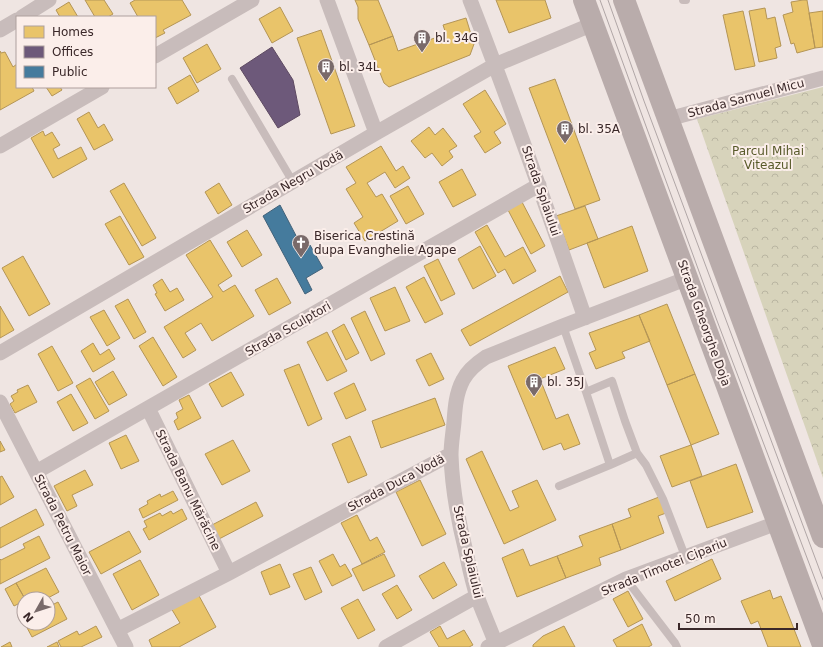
<svg xmlns="http://www.w3.org/2000/svg" width="823" height="647" viewBox="0 0 823 647" font-family="'DejaVu Sans',sans-serif">
<style>
.forest{fill:url(#forest-crowns)}
.homes{fill:#e9c46a;stroke:#b49556}
.offices{fill:#6d597a;stroke:#5e4a62}
.public{fill:#457b9d;stroke:#42627a}
.lines{fill:none;stroke-linecap:round;stroke-linejoin:round}
.lane{stroke:#c8bcbb;stroke-width:8}
.street{stroke:#c8bcbb;stroke-width:15}
.secondary{stroke:#b9acab;stroke-width:22}
.tram{stroke:#b0a6a6;stroke-width:1}
.labels{text-anchor:middle;stroke-width:4;stroke-linejoin:round;paint-order:stroke}
.poi-label{font-size:12px;fill:#3a2829;stroke:#fbeeea;text-anchor:start}
.street-label{font-size:12px;fill:#3a2829;stroke:#fbeeea}
.park-label{font-size:12px;fill:#585a2a;stroke:#fbeeea}
</style>
<defs>
<pattern id="forest-crowns" width="20" height="18" patternUnits="userSpaceOnUse"><rect width="20" height="18" fill="#d7d3bb"/><path d="M2 6a3 3 0 1 1 6 0M12 15a3 3 0 1 1 6 0" fill="none" stroke="#b9b5a1"/></pattern>
</defs>
<rect width="100%" height="100%" fill="#efe5e2"/>
<path class="forest" d="M823,87V478L697,119Z"/>
<path class="homes" d="M85,0H104L113,14L108,17H95Z
M135,0H182L191,15L163,30L165,33L155,38V17H138L130,3Z
M355,0H378L393,36L369,45L358,19V7Z
M496,0H545L551,18L509,33Z
M803,0H807L815,48L797,53L794,43L791,44L783,15L793,12L791,2Z
M69,2L78,17H60L56,10Z
M280,7L293,31L272,43L259,19Z
M765,8L767,19L775,17L781,46L775,48L777,58L759,62L749,11Z
M743,11L755,66L735,70L723,15Z
M823,11V47L815,48L809,13Z
M466,18L474,44L470,55L389,87L384,83L369,45L393,36L398,51L446,34L443,25Z
M321,30L355,126L331,134L297,38Z
M207,44L221,69L197,83L183,58Z
M0,51L1,53L5,52L13,67L17,64V87H32L34,91L0,110Z
M190,75L199,91L177,104L168,88Z
M555,79L600,200L575,209L529,88Z
M46,87H60L62,90L52,96Z
M485,90L506,124L494,132L501,143L485,153L474,136L481,132L463,104Z
M89,112L98,128L104,124L113,140L94,150L77,119Z
M429,127L435,135L443,128L457,146L449,151L453,157L442,166L432,153L425,158L411,141Z
M43,131L45,136L52,132L60,145L53,149L58,159L81,147L87,159L53,178L31,138Z
M381,146L396,171L403,166L410,178L395,188L385,172L367,183L376,197L382,194L398,221L365,241L354,223L363,217L346,189L356,183L346,167Z
M462,169L476,195L453,207L439,182Z
M124,183L156,238L142,246L110,191Z
M219,183L232,205L218,214L205,192Z
M408,186L424,214L406,224L390,196Z
M522,202L545,246L531,254L508,210Z
M585,206L598,239L569,250L556,216Z
M120,216L144,257L129,265L105,224Z
M487,225L505,257L523,247L536,271L513,284L505,269L498,273L475,232Z
M632,226L648,271L604,288L587,243Z
M247,230L262,255L242,267L227,242Z
M210,240L232,276L218,285L223,292L235,285L254,316L212,341L201,323L185,333L196,350L183,358L164,327L213,297L186,255Z
M480,246L496,276L473,289L458,259Z
M23,256L50,304L29,316L2,268Z
M438,259L455,294L441,301L424,266Z
M560,276L568,292L470,346L461,330Z
M424,277L443,314L425,323L406,287Z
M277,278L291,303L269,315L255,290Z
M162,279L170,292L177,288L184,300L165,311L155,294L157,293L153,285Z
M395,287L410,321L385,331L370,298Z
M128,299L146,332L134,339L115,306Z
M667,304L695,374L667,385L639,315Z
M0,306L14,330L0,338Z
M104,310L120,338L107,346L90,317Z
M365,311L385,354L371,361L351,318Z
M639,315L650,341L622,352L625,358L596,369L589,353L596,350L589,333Z
M344,324L359,353L346,360L332,331Z
M327,332L347,371L327,381L307,342Z
M153,337L177,377L163,386L139,346Z
M93,343L100,355L109,349L115,359L93,372L81,351Z
M52,346L73,383L58,391L38,354Z
M555,347L565,369L540,379L556,419L568,414L580,444L564,450L561,443L543,450L508,366Z
M431,353L444,379L429,386L416,360Z
M299,364L322,419L308,426L284,370Z
M113,371L127,395L109,405L95,382Z
M231,372L244,395L222,407L209,384Z
M695,374L719,434L691,445L667,385Z
M90,378L109,411L95,419L76,386Z
M354,383L366,410L346,419L334,393Z
M28,385L37,402L15,413L10,404L14,401L11,396L18,392L17,390Z
M71,394L88,423L73,431L57,402Z
M189,395L201,418L178,430L174,421L178,418L176,413L183,409L179,400Z
M435,398L445,425L381,448L372,421Z
M126,435L139,461L121,469L109,443Z
M350,436L367,475L348,483L332,444Z
M233,440L250,471L222,485L205,454Z
M0,441L5,450L0,452Z
M691,445L702,476L672,487L660,456Z
M482,451L510,511L519,507L512,491L537,480L556,520L504,544L466,459Z
M736,464L753,512L707,528L690,481Z
M85,470L93,485L72,495L77,506L67,511L54,486Z
M2,476L14,497L0,505V477Z
M420,480L446,534L422,546L396,492Z
M173,491L178,500L143,518L139,509L148,504L147,501L160,494L161,497Z
M659,497L666,513L658,516L664,533L621,550L612,524L631,517L628,509Z
M256,502L263,516L219,539L212,525Z
M36,509L44,525L0,548V528Z
M182,509L187,519L149,540L143,529L147,527L144,521L160,513L162,516L171,511L173,514Z
M357,515L370,541L377,537L385,552L362,564L341,523Z
M612,524L621,550L599,558L601,565L566,578L557,556L583,546L579,536Z
M129,531L141,552L101,574L89,552Z
M39,536L50,558L0,584V559L1,560L25,548L23,544Z
M523,549L530,566L557,556L566,578L517,597L502,558Z
M333,554L340,567L345,564L352,576L332,586L319,561Z
M384,554L395,576L363,591L352,569Z
M712,559L721,579L675,601L666,581Z
M140,560L159,595L132,610L113,574Z
M444,562L457,585L433,599L419,576Z
M280,564L290,587L270,595L261,572Z
M311,567L322,592L305,600L293,574Z
M46,568L59,592L46,599H25L16,583Z
M16,583L25,599L24,601L14,606L5,589Z
M397,585L412,610L397,619L382,594Z
M770,590L773,599L781,596L801,647H768L758,621L751,624L741,601Z
M628,591L643,619L628,627L613,599Z
M198,594L216,627L179,647H152L149,640L180,623L171,608Z
M358,599L375,630L358,639L341,608Z
M58,602L67,619L32,637L25,624L27,623H48V607Z
M642,624L652,645L648,647H617L613,640Z
M96,626L102,637L81,647H61L58,641L77,631L79,635Z
M440,626L447,639L464,630L473,645L469,647H439L430,632Z
M564,626L575,647H533V645L543,636Z
M10,642L12,647H1Z
M57,642L59,647H47Z"/>
<path class="offices" d="M272,47L293,80L300,115L278,128L240,68Z"/>
<path class="public" d="M280,205L303,249L310,245L323,268L306,278L312,290L305,294L263,216Z"/>
<g class="lines">
<path class="lane" d="M683,0H686
M232,79L293,182
M563,326L586,392L612,381L625,421L637,453L646,465L663,499L685,556
M586,392L610,465L637,453
M559,486L610,465
M626,579L675,643L677,647"/>
<path class="street" d="M327,0L376,133
M470,0C511,105 548,211 585,318
M22,17L49,0
M0,30L17,20
M155,56L252,0
M668,119L823,78
M0,146L102,87
M0,353L376,133L495,65L593,24
M0,402L126,647
M148,408L229,573
M36,472L539,185
M117,630L229,573L451,454
M386,647L477,596
M488,647L626,579L777,523
M497,647C491,630 483,613 477,596C472,581 469,566 466,552C458,520 452,488 451,455C451,444 453,433 454,422C455,408 456,393 463,380C468,370 477,363 486,357L563,326L688,278"/>
<path class="secondary" d="M584,0L823,645
M624,0L823,537"/>
<path class="tram" d="M600,0L716,318L823,600
M608,0L644,101L823,579"/>
</g>
<defs>
<symbol id="building-pin" viewBox="-11 -11 22 30"><path d="M0 17L-7.5 6A9.5 9.5 0 1 1 7.5 6Z" fill="#796a6a" stroke="#fbeeea"/><path d="M-4-6H4V6H1V3H-1V6H-4ZM-2.5-4.3h1.7v1.8h-1.7ZM.8-4.3h1.7v1.8H.8ZM-2.5-1h1.7V.8h-1.7ZM.8-1h1.7V.8H.8Z" fill="#fff"/></symbol>
<symbol id="church-pin" viewBox="-11 -11 22 30"><path d="M0 17L-7.5 6A9.5 9.5 0 1 1 7.5 6Z" fill="#796a6a" stroke="#fbeeea"/><path d="M-1.2-6h2.4v3.5h3.3v2.4h-3.3V6h-2.4V-.1h-3.3v-2.4h3.3Z" fill="#fff"/></symbol>
</defs>
<g fill-rule="evenodd">
<use href="#building-pin" x="412" y="28" width="20" height="27"/>
<use href="#building-pin" x="316" y="57" width="20" height="27"/>
<use href="#building-pin" x="555" y="119" width="20" height="27"/>
<use href="#church-pin" x="291" y="233" width="20" height="27"/>
<use href="#building-pin" x="524" y="372" width="20" height="27"/>
</g>
<g class="labels">
<g class="poi-label">
<text x="435" y="42">bl. 34G</text>
<text x="339" y="71">bl. 34L</text>
<text x="578" y="133">bl. 35A</text>
<text x="314" y="240">Biserica Crestină<tspan x="314" dy="14">dupa Evanghelie Agape</tspan></text>
<text x="547" y="386">bl. 35J</text>
</g>
<g class="street-label">
<text transform="translate(746 98) rotate(-15)" y="4">Strada Samuel Micu</text>
<text transform="translate(293 182) rotate(-30)" y="4">Strada Negru Vodă</text>
<text transform="translate(541 191) rotate(71)" y="4">Strada Splaiului</text>
<text transform="translate(704 323) rotate(70)" y="4">Strada Gheorghe Doja</text>
<text transform="translate(288 329) rotate(-30)" y="4">Strada Sculptori</text>
<text transform="translate(396 483) rotate(-28)" y="4">Strada Duca Vodă</text>
<text transform="translate(188 490) rotate(64)" y="4">Strada Banu Mărăcine</text>
<text transform="translate(63 525) rotate(63)" y="4">Strada Petru Maior</text>
<text transform="translate(468 552) rotate(77)" y="4">Strada Splaiului</text>
<text transform="translate(664 567) rotate(-22)" y="4">Strada Timotei Cipariu</text>
</g>
<g class="park-label">
<text x="768" y="155">Parcul Mihai<tspan x="768" dy="14">Viteazul</tspan></text>
</g>
</g>
<rect x="16" y="16" width="140" height="72" fill="#fbeeea" stroke="#ae9f9d"/>
<rect x="24" y="26" width="20" height="12" fill="#e9c46a" stroke="#ae9f9d"/>
<text x="52" y="36" font-size="12" fill="#3a2829">Homes</text>
<rect x="24" y="46" width="20" height="12" fill="#6d597a" stroke="#ae9f9d"/>
<text x="52" y="56" font-size="12" fill="#3a2829">Offices</text>
<rect x="24" y="66" width="20" height="12" fill="#457b9d" stroke="#ae9f9d"/>
<text x="52" y="76" font-size="12" fill="#3a2829">Public</text>
<g transform="translate(36 611) rotate(231)"><circle r="19" fill="#fbeeea" stroke="#ae9f9d"/>
<path d="M0-3L7 15L0 10L-7 15Z" fill="#796a6a"/>
<text y="-6" font-size="11" font-weight="bold" text-anchor="middle" fill="#3a2829">N</text>
</g>
<path d="M679 623v6h118v-6" fill="none" stroke="#3a2829" stroke-width="2"/>
<text x="685" y="623" font-size="12" fill="#3a2829" stroke="#fbeeea" stroke-width="3" paint-order="stroke">50 m</text>
</svg>
